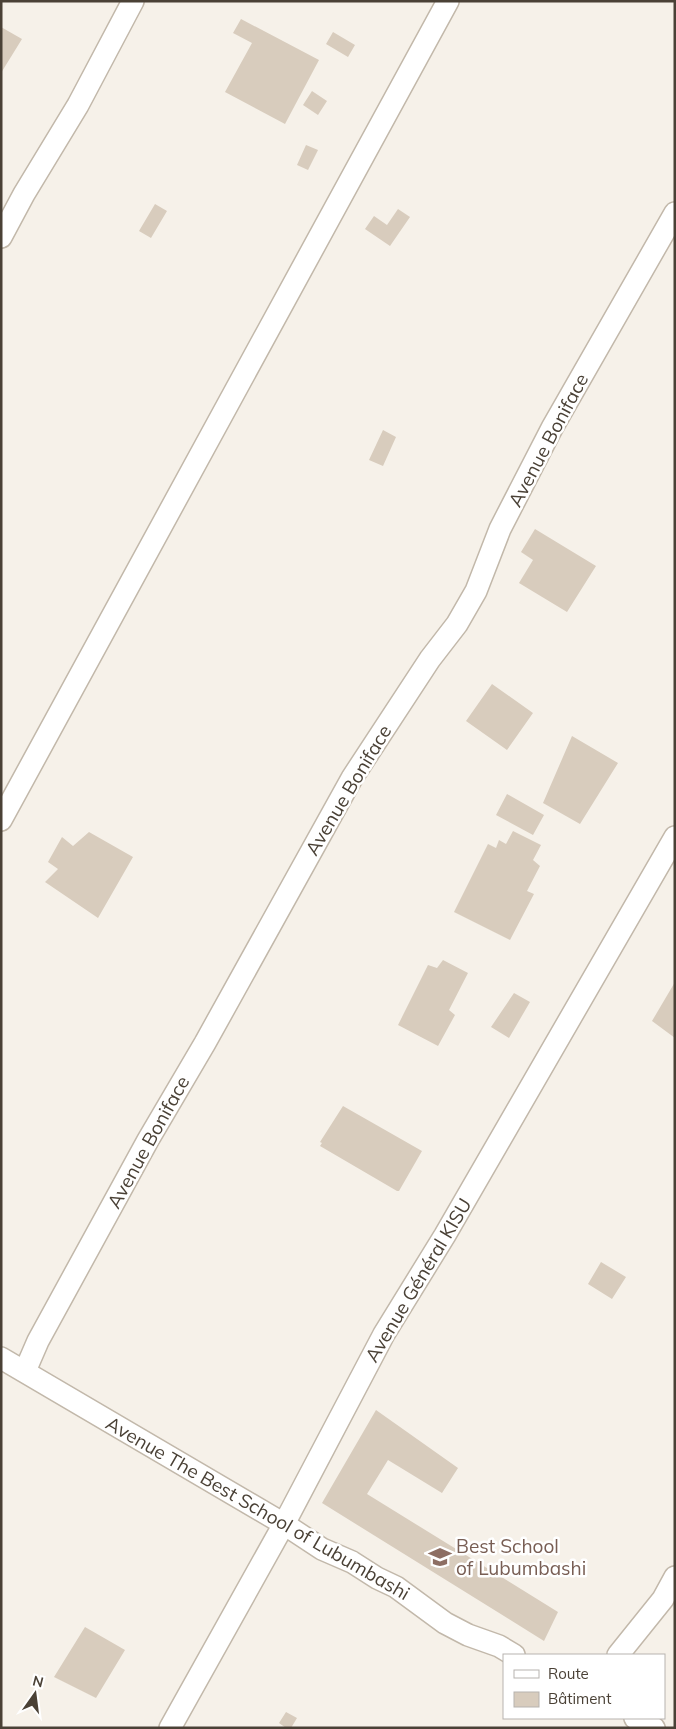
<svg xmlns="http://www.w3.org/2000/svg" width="676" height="1729" viewBox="0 0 676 1729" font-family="Mulish,sans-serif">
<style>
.building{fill:#d8ccbd}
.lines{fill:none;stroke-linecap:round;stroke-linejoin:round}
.minor-casing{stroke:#c2b8aa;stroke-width:24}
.minor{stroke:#fff;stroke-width:21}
.labels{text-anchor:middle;stroke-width:5;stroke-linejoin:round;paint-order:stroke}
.street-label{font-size:19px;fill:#4a4136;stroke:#fff}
.education-label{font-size:19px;fill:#785e54;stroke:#fff;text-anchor:start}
</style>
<rect width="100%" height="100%" fill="#f6f1e9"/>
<path class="building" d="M241,19L319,60L285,124L225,92L252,43L233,33Z
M1,27L22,39L1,73Z
M333,32L355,45L348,57L326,44Z
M312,91L327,101L318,115L303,105Z
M306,145L318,150L308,170L297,165Z
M155,204L167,211L151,238L139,231Z
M398,209L410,217L390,246L365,229L374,216L387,225Z
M383,430L396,437L383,466L369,460Z
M535,529L596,566L567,612L519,583L533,560L521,552Z
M492,684L533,713L507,750L466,721Z
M572,736L618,763L580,824L543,803Z
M507,794L544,815L533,835L496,815Z
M513,831L541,845L533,860L540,866L527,891L534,894L510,940L454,912L488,844L496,848L499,840L506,844Z
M89,832L133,857L98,918L45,882L58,869L48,862L62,837L73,846Z
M443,960L468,973L449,1010L455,1015L438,1046L398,1025L428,965L437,968Z
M675,982V1038L652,1021Z
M514,993L530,1002L509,1038L491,1027Z
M343,1106L422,1151L399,1191H397L320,1146L322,1143L320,1142Z
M601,1262L626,1277L612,1299L588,1284Z
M376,1410L458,1468L442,1493L388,1460L367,1494L558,1612L544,1641L322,1503Z
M85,1627L125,1650L96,1698L54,1677Z
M286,1712L297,1718L291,1728H286L279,1723Z"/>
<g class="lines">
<defs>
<path id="minor" d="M1,237L24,194L78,105L133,1
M1,820L448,1
M1,1358L284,1524L322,1549L352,1562L377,1578L396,1587L445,1623L468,1635L499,1646L514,1655
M25,1371L38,1341L148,1140L205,1043L352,778L430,659L457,624L476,591L500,529L552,428L675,213
M618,1655L663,1599L675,1577
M635,1718L654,1728
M170,1728L284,1524L384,1334L445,1235L675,837"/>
</defs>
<use href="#minor" class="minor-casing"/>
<use href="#minor" class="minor"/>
</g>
<defs>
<symbol id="school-bare" viewBox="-9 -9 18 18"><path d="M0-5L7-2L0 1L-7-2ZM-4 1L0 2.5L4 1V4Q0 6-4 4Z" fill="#8d6e63" stroke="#fff" stroke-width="2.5" paint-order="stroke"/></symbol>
</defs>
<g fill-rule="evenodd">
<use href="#school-bare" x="424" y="1541" width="32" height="32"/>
</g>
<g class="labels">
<g class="street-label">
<text transform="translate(548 440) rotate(-62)" y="7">Avenue Boniface</text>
<text transform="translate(348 790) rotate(-59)" y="7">Avenue Boniface</text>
<text transform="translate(148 1142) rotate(-61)" y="7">Avenue Boniface</text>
<text transform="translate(418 1280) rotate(-59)" y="7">Avenue Général KISU</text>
<text transform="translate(258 1508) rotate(30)" y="7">Avenue The Best School of Lubumbashi</text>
</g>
<g class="education-label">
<text x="456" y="1553">Best School<tspan x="456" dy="22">of Lubumbashi</tspan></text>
</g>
</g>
<rect width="676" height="1729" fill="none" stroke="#4a4136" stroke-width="5"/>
<rect x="503" y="1654" width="162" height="65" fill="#ffffff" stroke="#b7b3af"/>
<rect x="514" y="1670" width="25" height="8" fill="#ffffff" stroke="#b7b3af"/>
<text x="548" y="1679" font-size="15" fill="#4a4136">Route</text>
<rect x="514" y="1692" width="25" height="15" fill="#d8ccbd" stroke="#b7b3af"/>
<text x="548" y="1704" font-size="15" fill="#4a4136">Bâtiment</text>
<g transform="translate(35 1694) rotate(14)" stroke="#ffffff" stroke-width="4" paint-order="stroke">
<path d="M0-4L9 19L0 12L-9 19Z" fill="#4a4136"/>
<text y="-8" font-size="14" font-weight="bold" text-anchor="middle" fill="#4a4136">N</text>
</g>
</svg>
